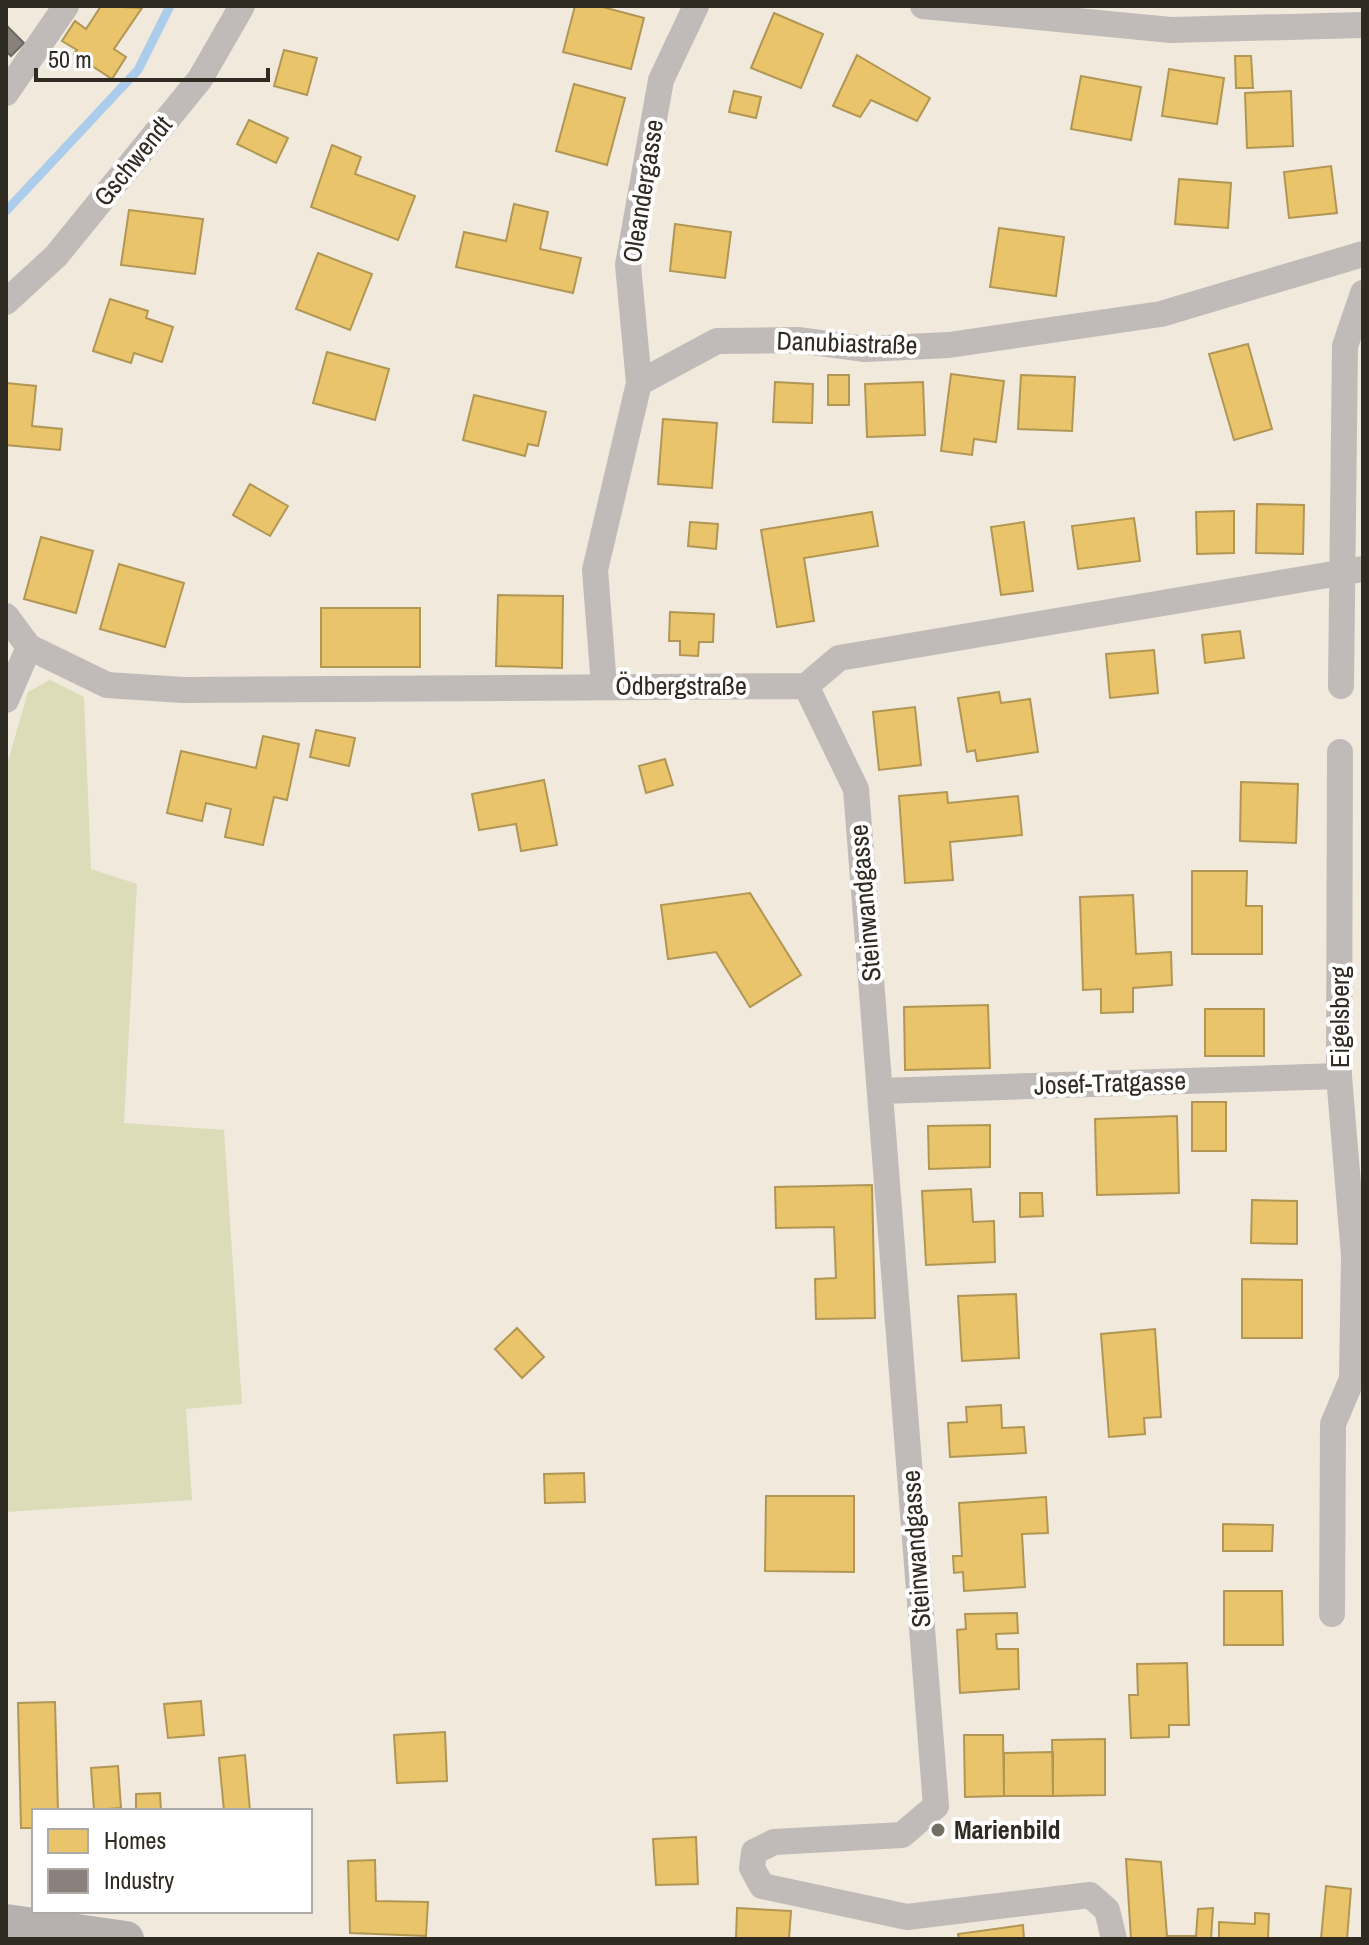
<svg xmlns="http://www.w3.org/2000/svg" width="1369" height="1945" viewBox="0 0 1369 1945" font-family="'Archivo Narrow',sans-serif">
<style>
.green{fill:#dcdcb9}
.homes{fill:#e9c46a;stroke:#b19654;stroke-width:2}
.industry{fill:#8a817c;stroke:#6f6761;stroke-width:2}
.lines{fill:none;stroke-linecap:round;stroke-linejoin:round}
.stream{stroke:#abccea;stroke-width:9}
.street{stroke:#c0bbb8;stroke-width:26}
.secondary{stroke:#b6b1af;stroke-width:36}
.poi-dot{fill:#736e63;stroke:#fff;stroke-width:3}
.labels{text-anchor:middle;stroke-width:8;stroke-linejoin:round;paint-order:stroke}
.street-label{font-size:26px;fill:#2f2b22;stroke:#fff}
.poi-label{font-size:26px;font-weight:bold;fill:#2f2b22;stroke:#fff;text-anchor:start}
</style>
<rect width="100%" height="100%" fill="#f0e9dc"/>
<path class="green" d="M50,680L84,697L91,869L137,884L124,1123L224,1130L242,1404L186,1409L192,1500L6,1512V768L28,692Z"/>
<path class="homes" d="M101,6L142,8L114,49L126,57L112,79L74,54L77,50L62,41L75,21L86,29Z
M575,6H599L644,18L631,69L563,52Z
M774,13L823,34L801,88L751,68Z
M284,50L317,58L307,95L274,86Z
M857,55L930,98L917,121L871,100L860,117L833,106Z
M1235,56H1251L1253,88H1236Z
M1169,69L1224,78L1217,124L1162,116Z
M1081,76L1141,87L1131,140L1071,129Z
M574,84L625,98L607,165L556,151Z
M734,91L761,97L756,118L729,112Z
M1291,91L1293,146L1247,148L1245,93Z
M249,120L288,138L276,163L237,144Z
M332,145L361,157L355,174L415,196L398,240L311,207Z
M1331,166L1337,213L1289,218L1284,172Z
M1179,179L1231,183L1228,228L1175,224Z
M514,204L548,212L540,249L581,258L573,293L456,267L464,232L506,241Z
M129,210L203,219L195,274L121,265Z
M675,224L731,232L725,278L670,271Z
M999,228L1064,237L1056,296L990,287Z
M318,253L372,274L350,330L296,309Z
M110,299L148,311L146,318L173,327L162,362L134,353L131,363L93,351Z
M1248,344L1272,429L1234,440L1209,354Z
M327,352L389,369L375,420L313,403Z
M951,374L1004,381L996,442L974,439L972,455L941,451Z
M828,375H849V405H828Z
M1021,375L1075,377L1072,431L1018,429Z
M775,382L813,384L812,423L773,422Z
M923,382L925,435L867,437L865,384Z
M6,383L36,386L32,426L62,429L60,450L6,445Z
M474,395L546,412L538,446L528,444L525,456L463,440Z
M663,419L717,423L712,488L658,484Z
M250,484L288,506L270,536L233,515Z
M1257,504L1304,505L1303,554L1256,553Z
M1234,511V553L1197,554L1196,512Z
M872,512L878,546L804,558L814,621L777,627L761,530Z
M1134,518L1140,561L1078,569L1072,526Z
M690,522L718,524L716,549L688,546Z
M1024,522L1033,591L1001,595L991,527Z
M41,537L93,551L76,613L24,599Z
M119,564L184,583L165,647L100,629Z
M498,595L563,596L562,668L496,666Z
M321,608H420V667H321Z
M670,612L714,614L713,642H699L698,656L680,655V641H669Z
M1240,631L1244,658L1205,663L1202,635Z
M1154,650L1158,693L1110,698L1106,654Z
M999,692L1001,703L1030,699L1038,752L977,761L975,750L967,752L958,698Z
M915,707L921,765L879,770L873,712Z
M316,730L355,738L349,766L310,757Z
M263,736L299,744L287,800L274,797L263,845L225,837L231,809L206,803L202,821L167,813L181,751L256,768Z
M665,759L673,785L646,793L639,766Z
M544,780L557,845L521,851L516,824L479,830L472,794Z
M1241,782L1298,784L1296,843L1240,841Z
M947,792L948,803L1018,796L1022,835L950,842L953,880L905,883L899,796Z
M1192,871H1247L1246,906H1262V954H1192Z
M750,893L801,975L750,1007L716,952L668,959L661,905Z
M1133,895L1136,954L1171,952L1172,985L1133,988V1012L1101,1013V989L1083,990L1080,897Z
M988,1005L990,1068L905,1070L904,1007Z
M1205,1009H1264V1056H1205Z
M1192,1102H1226V1151H1192Z
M1177,1116L1179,1193L1097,1195L1095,1119Z
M990,1125V1167L929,1169L928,1126Z
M872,1185L875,1318L816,1319L815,1279L836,1278L834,1227L776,1228L775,1187Z
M971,1189L973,1222L994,1221L995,1262L926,1265L922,1191Z
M1020,1193H1042L1043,1216L1020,1217Z
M1252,1200L1297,1201V1244L1251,1243Z
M1242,1279L1302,1280V1338H1242Z
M1016,1294L1019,1358L962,1361L958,1296Z
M517,1328L544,1357L522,1378L495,1349Z
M1155,1329L1161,1417L1144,1418L1145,1434L1109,1437L1101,1334Z
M1001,1405L1002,1428L1024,1427L1026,1453L950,1457L948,1423L967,1422L966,1407Z
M584,1473L585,1502L545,1503L544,1474Z
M766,1496H854V1572L765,1571Z
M1046,1497L1048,1533L1022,1534L1025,1587L964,1591L963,1572L954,1573L953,1556H962L959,1503Z
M1223,1524L1273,1525L1272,1551H1223Z
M1224,1591H1282L1283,1645H1224Z
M1017,1613L1018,1633L996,1634L997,1649H1018L1019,1689L960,1693L957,1630L966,1629L965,1614Z
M1187,1663L1189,1725H1169V1737L1131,1738L1129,1695H1138L1137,1664Z
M201,1701L204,1735L168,1738L164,1704Z
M55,1702L58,1811H34V1828H21L18,1703Z
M445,1732L447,1781L397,1783L394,1735Z
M964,1735H1003L1004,1796L965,1797Z
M1105,1739V1795L1053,1796L1052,1740Z
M1053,1752V1796H1004V1753Z
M245,1755L250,1811H224L219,1758Z
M118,1766L121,1808L94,1810L91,1768Z
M160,1793L161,1811H136V1794Z
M696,1837L698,1884L656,1885L653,1839Z
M1126,1859L1161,1862L1167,1936H1196L1198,1909L1213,1908L1211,1939H1131Z
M375,1860L376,1901L428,1902L426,1936L350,1933L348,1861Z
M1326,1886L1351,1889L1347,1939H1321Z
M737,1908L791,1911L789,1939H736Z
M1255,1913L1269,1914L1268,1939H1219V1922L1255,1924Z
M1023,1925L1024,1939H959L958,1934Z"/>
<path class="industry" d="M6,25L24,43L11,56L6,51Z"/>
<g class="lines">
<path class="stream" d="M6,211L138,70L170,6"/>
<path class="street" d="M923,6L1171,30L1363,25
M6,93L66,6
M6,302L56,256L200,79L242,6
M639,383L628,265L661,80L696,6
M6,616L29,647L107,685L183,690L806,686L839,658L1363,569
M604,686L595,570L639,383L717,341L798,340L865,349L949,345L1161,314L1363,254
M806,686L856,789L936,1806L902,1835L774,1842L754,1852L752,1868L762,1886L907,1917L1090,1895L1107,1910L1114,1939
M1341,686L1345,346L1363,293
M6,700L29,647
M881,1091L1339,1076
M1332,1614L1333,1424L1352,1379L1354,1256L1339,1076L1340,752"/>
<path class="secondary" d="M6,1922L126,1939"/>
</g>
<circle class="poi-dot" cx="938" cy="1830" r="8"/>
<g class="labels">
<g class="street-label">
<text transform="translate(133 161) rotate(-51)" y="9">Gschwendt</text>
<text transform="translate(643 191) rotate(-81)" y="9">Oleandergasse</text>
<text transform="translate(847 343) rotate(2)" y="9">Danubiastraße</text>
<text x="681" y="695">Ödbergstraße</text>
<text transform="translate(865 903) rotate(-95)" y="9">Steinwandgasse</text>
<text transform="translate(1340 1017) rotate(-90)" y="9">Eigelsberg</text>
<text transform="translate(1110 1083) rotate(-2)" y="9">Josef-Tratgasse</text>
<text transform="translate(916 1549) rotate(-94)" y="9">Steinwandgasse</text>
</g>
<g class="poi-label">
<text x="954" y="1839">Marienbild</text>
</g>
</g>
<rect width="1369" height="1945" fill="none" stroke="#2f2b22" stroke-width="16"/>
<rect x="32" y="1809" width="280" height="104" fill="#ffffff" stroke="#acaaa7" stroke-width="2"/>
<rect x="48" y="1829" width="40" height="24" fill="#e9c46a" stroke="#acaaa7" stroke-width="2"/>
<text x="104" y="1849" font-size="24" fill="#2f2b22">Homes</text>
<rect x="48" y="1869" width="40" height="24" fill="#8a817c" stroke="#acaaa7" stroke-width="2"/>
<text x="104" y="1889" font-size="24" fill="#2f2b22">Industry</text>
<path d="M36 68v12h232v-12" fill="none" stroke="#2f2b22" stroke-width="4"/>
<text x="48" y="68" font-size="24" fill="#2f2b22" stroke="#ffffff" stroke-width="6" paint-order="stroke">50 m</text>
</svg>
